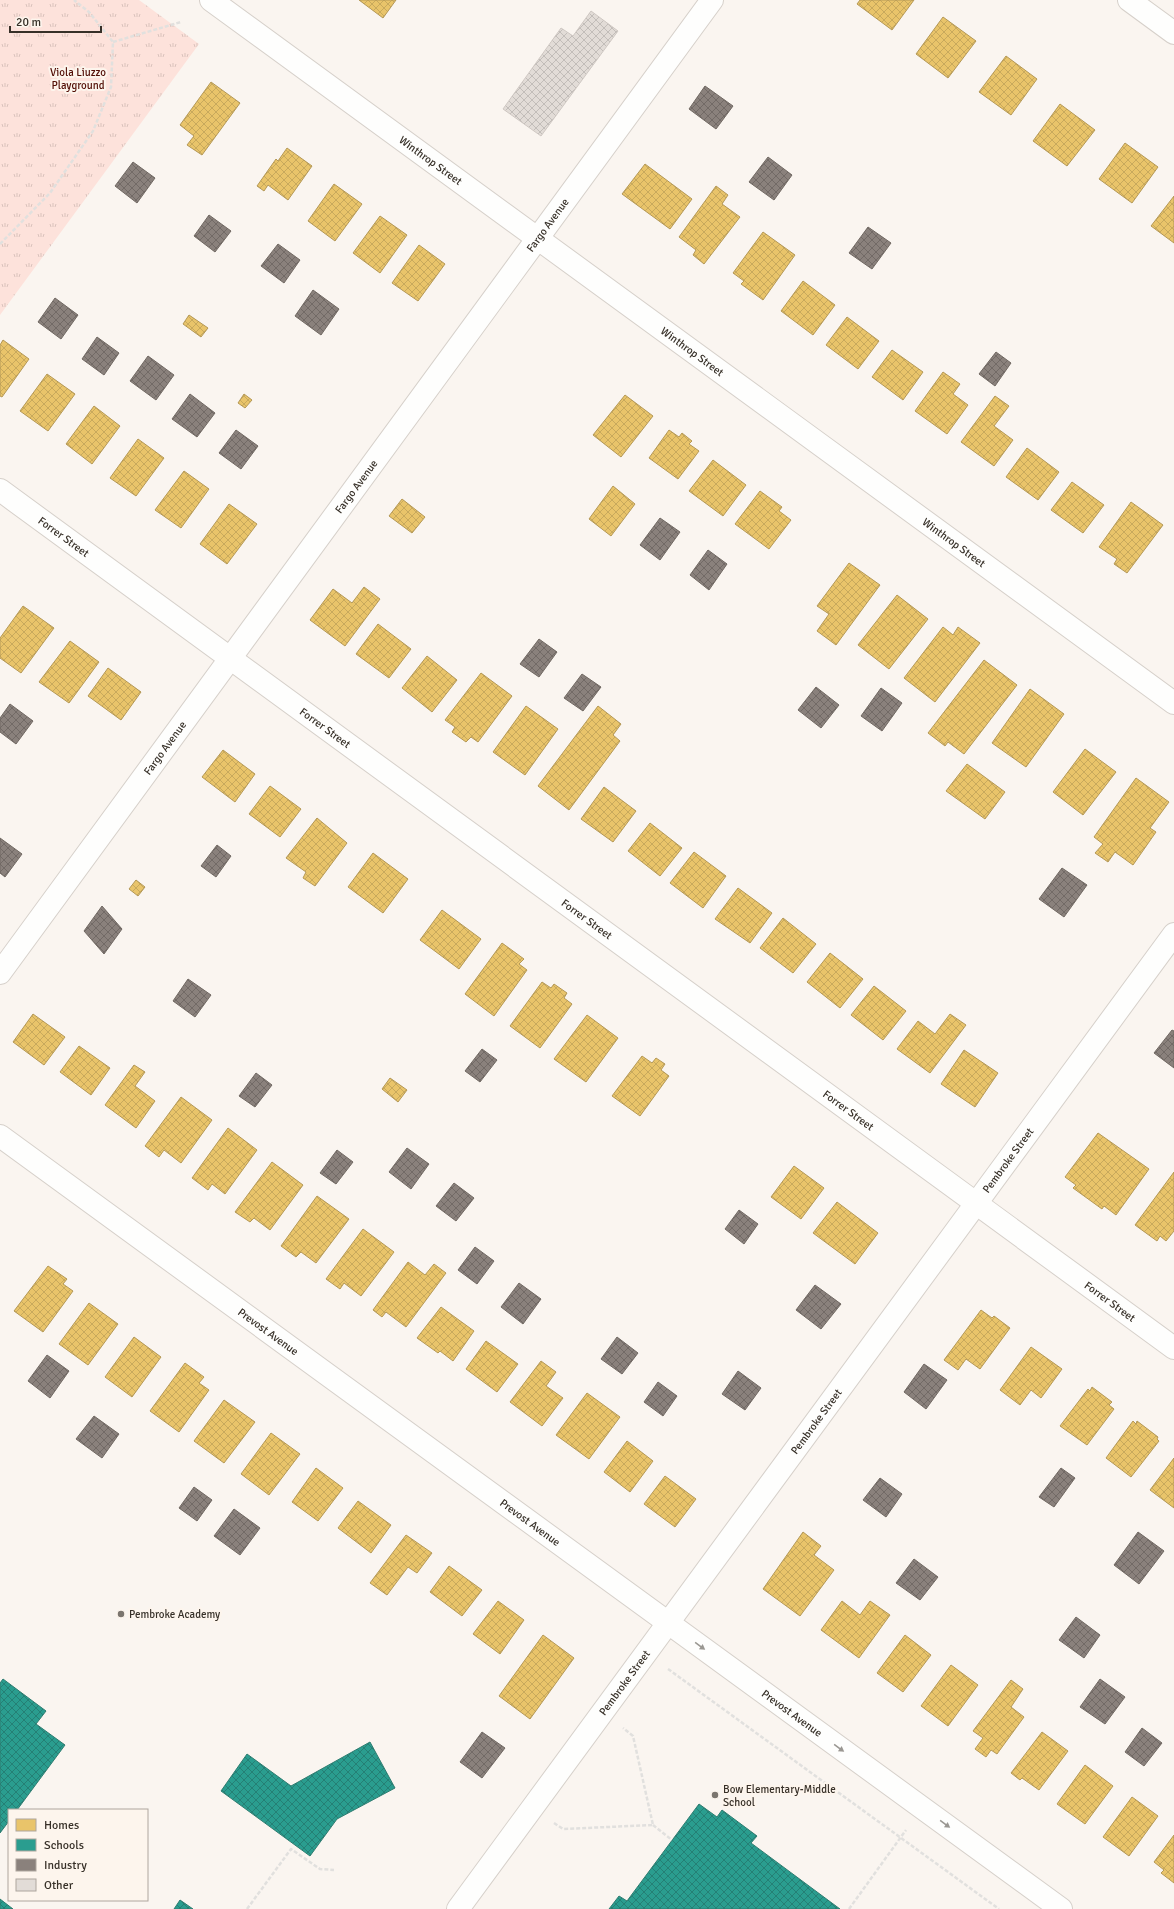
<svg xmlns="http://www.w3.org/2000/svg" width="1174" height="1909" viewBox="0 0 1174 1909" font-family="Signika,sans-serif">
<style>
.park{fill:url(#park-tufts)}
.homes{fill:url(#homes-cross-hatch);stroke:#b49856}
.schools{fill:url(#schools-cross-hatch);stroke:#2e7c70}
.industry{fill:url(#industry-cross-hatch);stroke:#716963}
.building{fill:url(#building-cross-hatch);stroke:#cfc8c3}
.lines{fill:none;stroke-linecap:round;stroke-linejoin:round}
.minor-casing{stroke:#d6d0ca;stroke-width:24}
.tertiary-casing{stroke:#d6d0ca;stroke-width:24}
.secondary-casing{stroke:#d6d0ca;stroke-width:24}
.path{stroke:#e1e0de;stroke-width:2.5;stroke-dasharray:4 2;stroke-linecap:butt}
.minor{stroke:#fefefd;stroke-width:22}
.tertiary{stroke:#fefefd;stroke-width:22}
.secondary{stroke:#fefefd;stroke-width:22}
.oneway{fill:#9a9792}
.poi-dot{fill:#7b756e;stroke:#fdf5ed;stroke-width:1.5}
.labels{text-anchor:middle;stroke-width:4;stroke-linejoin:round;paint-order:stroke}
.park-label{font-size:11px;fill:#520e05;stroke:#fdf5ed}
.street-label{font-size:11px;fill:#373028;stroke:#fdf5ed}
.poi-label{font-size:11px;fill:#373028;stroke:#fdf5ed;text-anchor:start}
</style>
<defs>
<pattern id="park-tufts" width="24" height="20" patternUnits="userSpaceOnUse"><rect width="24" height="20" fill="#fde2db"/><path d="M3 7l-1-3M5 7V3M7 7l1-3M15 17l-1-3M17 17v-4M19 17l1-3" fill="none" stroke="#d9c2bc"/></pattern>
<pattern id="homes-cross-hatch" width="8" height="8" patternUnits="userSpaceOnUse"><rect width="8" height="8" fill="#e9c46a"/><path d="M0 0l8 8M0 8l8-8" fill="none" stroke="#c8a95c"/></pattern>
<pattern id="schools-cross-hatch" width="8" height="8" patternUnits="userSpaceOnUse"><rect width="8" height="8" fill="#2a9d8f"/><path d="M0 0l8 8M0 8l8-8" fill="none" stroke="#258075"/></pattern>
<pattern id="industry-cross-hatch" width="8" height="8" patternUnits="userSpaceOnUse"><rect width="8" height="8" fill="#8a817c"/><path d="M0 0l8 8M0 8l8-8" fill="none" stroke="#726a66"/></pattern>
<pattern id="building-cross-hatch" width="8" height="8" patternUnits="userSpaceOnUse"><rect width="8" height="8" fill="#e2dcd7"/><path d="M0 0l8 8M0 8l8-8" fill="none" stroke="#c2bdb9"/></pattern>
</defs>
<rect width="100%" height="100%" fill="#faf5f0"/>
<path class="park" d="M0,0H139L199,44L0,315Z"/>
<path class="homes" d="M359,0H396L383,18Z
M860,0H914L892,30L857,4Z
M943,17L976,41L948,78L916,54Z
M1006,56L1037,79L1011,115L979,92Z
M211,82L240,103L202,155L187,145L194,136L180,125Z
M1060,104L1095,130L1067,166L1033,141Z
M1125,143L1158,167L1132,203L1099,179Z
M287,148L312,166L288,200L268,185L264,191L257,186L276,159L278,161Z
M645,164L692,199L670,229L622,194Z
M334,184L362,204L335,241L308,221Z
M716,186L728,195L722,204L740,217L704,264L693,255L696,250L679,237Z
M1174,196V243L1151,226Z
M380,216L407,235L380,273L353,253Z
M763,232L795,255L763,300L741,284L744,281L733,273Z
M419,245L445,264L418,301L392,283Z
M803,281L835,305L813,335L781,311Z
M189,315L208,328L201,337L183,324Z
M847,317L879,341L858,369L826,345Z
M3,340L29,359L2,397L0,396V345Z
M892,350L923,372L903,400L872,377Z
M943,372L960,384L953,394L968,405L947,434L915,411Z
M47,374L75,394L48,431L20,411Z
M244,394L252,400L245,408L238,403Z
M625,395L653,416L621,457L593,435Z
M995,396L1009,406L994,426L1013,440L994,466L961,442Z
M94,406L120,426L92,464L66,444Z
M669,430L679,437L682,433L692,441L689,444L699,451L678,479L649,458Z
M138,439L164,458L136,496L110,478Z
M1027,448L1059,472L1038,500L1006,477Z
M713,460L746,485L723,516L689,491Z
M184,471L209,489L181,528L155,510Z
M1072,482L1104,505L1083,533L1051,510Z
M613,486L635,504L611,536L589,519Z
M760,491L782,507L779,511L791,520L769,549L735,524Z
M402,499L425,517L412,533L389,516Z
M1131,502L1163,525L1127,573L1114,564L1117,559L1099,547Z
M229,504L257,524L227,564L200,544Z
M849,563L880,585L836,645L817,631L829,614L817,606Z
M364,587L380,599L345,646L310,620L333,589L352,603Z
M897,595L928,619L889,669L858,645Z
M23,606L54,628L21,673L0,658V638Z
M378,624L411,649L389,678L356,654Z
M943,627L953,635L958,627L980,643L935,702L904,678Z
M70,641L99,662L69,703L39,682Z
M427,656L457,680L432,712L402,688Z
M984,660L1017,685L964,754L948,742L945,746L928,733Z
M108,668L141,692L121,720L88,696Z
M481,673L512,696L478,742L471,737L466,742L452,732L455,727L445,720Z
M1030,689L1064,714L1026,767L992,743Z
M526,706L558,729L525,775L493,752Z
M598,706L621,724L613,735L620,741L569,810L538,786Z
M1085,749L1116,772L1083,815L1053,792Z
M223,750L255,774L235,802L202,777Z
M967,764L1005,792L985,819L946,791Z
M1136,778L1169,802L1150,828L1156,832L1133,865L1115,852L1108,862L1095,853L1103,844L1094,837Z
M270,786L301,809L280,837L249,814Z
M604,787L636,811L613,842L581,819Z
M317,818L347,843L315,886L303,878L306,872L286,858Z
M650,823L682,848L660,876L628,851Z
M694,852L726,876L703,908L670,883Z
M373,853L408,879L383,913L348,887Z
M136,880L145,887L138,896L129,889Z
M738,888L772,913L750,943L715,919Z
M442,910L481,939L459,969L420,940Z
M783,918L816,944L793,973L760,948Z
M502,943L524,959L519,964L527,970L494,1016L465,994Z
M830,953L863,979L840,1008L807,982Z
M542,982L551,988L554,984L567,993L564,998L572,1004L540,1048L510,1026Z
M874,986L906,1011L883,1040L851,1015Z
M33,1014L65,1037L44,1065L13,1042Z
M950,1014L966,1025L930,1073L897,1049L918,1021L935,1034Z
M587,1015L618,1038L586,1082L554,1059Z
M79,1046L110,1068L91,1095L60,1072Z
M964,1050L998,1073L975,1107L941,1084Z
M642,1056L652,1063L656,1058L665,1064L661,1070L669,1076L640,1116L612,1096Z
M134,1065L145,1072L135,1086L155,1101L136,1128L105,1105Z
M390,1078L407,1090L398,1102L382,1089Z
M181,1097L212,1120L181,1163L164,1150L159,1157L145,1146Z
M228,1128L257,1150L225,1194L212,1184L208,1190L192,1178Z
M1098,1133L1149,1169L1116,1215L1104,1206L1102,1209L1073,1188L1076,1185L1065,1177Z
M272,1162L303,1185L270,1230L254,1218L250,1222L235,1212Z
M794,1166L824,1188L801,1219L771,1197Z
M1174,1172V1231L1166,1241L1160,1236L1157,1241L1135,1225Z
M317,1196L349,1219L316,1263L301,1252L296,1257L281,1246Z
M837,1202L878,1233L855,1264L813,1233Z
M363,1229L394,1252L361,1296L344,1283L340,1289L326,1279Z
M408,1262L425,1275L434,1264L446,1273L406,1327L386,1312L382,1317L373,1310Z
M48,1266L67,1279L63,1284L73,1291L43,1332L14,1311Z
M89,1303L118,1324L88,1365L59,1344Z
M441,1307L474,1331L453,1361L440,1351L438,1353L417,1338Z
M981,1310L992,1318L994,1316L1010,1328L980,1369L966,1359L958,1370L944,1360Z
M134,1337L161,1357L132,1397L105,1377Z
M486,1341L518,1364L497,1392L466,1369Z
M1031,1347L1062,1369L1041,1398L1031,1390L1020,1405L1000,1390Z
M541,1361L556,1372L546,1386L563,1398L542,1426L510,1402Z
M185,1363L204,1377L199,1383L209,1390L179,1432L150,1411Z
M1092,1387L1112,1402L1109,1405L1114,1409L1087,1445L1060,1426L1088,1389L1090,1391Z
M587,1393L620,1417L589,1459L556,1435Z
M224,1400L255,1422L224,1463L194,1441Z
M1133,1421L1136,1424L1137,1421L1158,1437L1157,1439L1159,1441L1131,1477L1106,1458Z
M271,1433L300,1454L269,1495L241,1474Z
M627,1441L653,1461L630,1492L604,1472Z
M1174,1458V1508L1150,1490Z
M316,1468L343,1488L318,1521L292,1502Z
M665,1476L696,1499L675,1527L644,1504Z
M358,1501L391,1525L371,1553L338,1528Z
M803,1532L821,1546L814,1555L834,1570L800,1616L763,1589Z
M406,1535L432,1553L417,1573L408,1567L387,1595L370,1583Z
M449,1566L482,1590L462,1616L430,1592Z
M498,1601L524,1620L500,1654L473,1634Z
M842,1601L860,1615L870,1601L890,1615L859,1658L821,1630Z
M543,1635L574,1658L530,1719L499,1696Z
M905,1635L931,1655L903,1692L877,1673Z
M951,1665L978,1685L948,1726L921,1706Z
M1011,1680L1023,1689L1011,1707L1024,1717L997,1754L991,1750L986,1757L975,1749L983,1738L973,1731Z
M1042,1732L1068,1751L1039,1790L1022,1778L1020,1780L1011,1773Z
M1085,1765L1113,1786L1085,1824L1057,1804Z
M1132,1797L1158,1816L1129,1856L1103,1837Z
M1174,1835V1883L1161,1873L1164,1870L1154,1862Z"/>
<path class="schools" d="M3,1679L46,1711L36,1724L65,1745L17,1810H9V1821L0,1833V1683Z
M370,1742L395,1788L337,1819L310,1856L221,1791L247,1754L291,1786Z
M699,1804L717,1817L722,1810L757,1836L751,1843L840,1909H609L619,1896L627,1901Z
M0,1899L13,1909H0Z
M180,1900L193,1909H174Z"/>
<path class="industry" d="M705,86L733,106L716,129L689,109Z
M768,157L792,175L774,200L749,182Z
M133,162L155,178L137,203L115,186Z
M209,215L231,231L215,252L194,236Z
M868,227L891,243L872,269L849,253Z
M278,244L300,260L284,283L261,266Z
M313,290L339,309L321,335L295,316Z
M55,298L78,315L61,339L38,322Z
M97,337L119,353L104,375L82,359Z
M996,352L1011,363L995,386L979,374Z
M148,356L174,375L156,400L130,381Z
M190,394L215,413L197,437L172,419Z
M236,430L258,446L241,469L219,453Z
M660,518L680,532L660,560L640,545Z
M708,550L727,564L709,590L690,575Z
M539,639L557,652L539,677L520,664Z
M582,674L601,687L583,711L564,698Z
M816,687L839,705L821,728L798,710Z
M881,688L902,703L882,731L861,716Z
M10,704L33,721L16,744L0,732V718Z
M0,838L22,854L5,877L0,873Z
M217,845L231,856L216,877L201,866Z
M1062,868L1087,885L1064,917L1039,899Z
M102,906L122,929L104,954L84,931Z
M188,979L211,995L195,1017L173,1001Z
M1172,1030L1174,1031V1068L1154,1053Z
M482,1049L497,1060L480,1082L465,1071Z
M256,1073L272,1085L255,1107L239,1096Z
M407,1148L429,1164L411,1189L389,1172Z
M337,1150L353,1162L336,1184L320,1173Z
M454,1183L474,1198L456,1221L436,1206Z
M739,1210L758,1224L744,1244L725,1229Z
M475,1247L494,1261L477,1284L458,1270Z
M519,1283L541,1299L523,1324L501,1307Z
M815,1285L841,1304L821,1329L796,1310Z
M617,1337L638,1353L622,1374L601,1359Z
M47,1355L69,1371L50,1398L28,1381Z
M924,1364L947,1380L926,1409L904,1392Z
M738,1371L761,1388L745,1410L722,1394Z
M658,1382L677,1396L663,1416L644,1402Z
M94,1416L119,1434L102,1458L76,1439Z
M1061,1468L1075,1478L1054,1507L1039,1497Z
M880,1478L902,1494L886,1517L863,1500Z
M194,1487L212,1500L197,1521L179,1508Z
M234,1509L260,1528L240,1555L214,1536Z
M1138,1532L1164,1551L1139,1584L1114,1565Z
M914,1559L938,1577L920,1600L896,1583Z
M1076,1617L1100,1635L1084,1658L1059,1640Z
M1100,1679L1125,1697L1105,1724L1080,1707Z
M1142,1728L1162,1743L1144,1766L1125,1752Z
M482,1732L505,1748L482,1778L460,1762Z"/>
<path class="building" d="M591,11L618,31L541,136L503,109L561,28L573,36Z"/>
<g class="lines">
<defs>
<g id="minor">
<path id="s1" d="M211,0L1174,703"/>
<path id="s2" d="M0,490L1174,1348"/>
<path id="s3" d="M0,973L712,0"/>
<path id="s4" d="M0,1136L1061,1909"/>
</g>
<g id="tertiary">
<path id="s5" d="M458,1909L1174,934"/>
</g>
<path id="secondary" d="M1129,0L1174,33"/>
</defs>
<use href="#minor" class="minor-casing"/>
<use href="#tertiary" class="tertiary-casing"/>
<use href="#secondary" class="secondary-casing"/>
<path class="path" d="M113,42L181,22
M0,244L50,193L93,131L111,87L113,42L89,12L74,0
M668,1669L999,1909
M554,1823L563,1829L653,1825L633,1736L623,1728
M653,1825L672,1840
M247,1909L291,1849L320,1869L334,1870
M849,1909L906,1830"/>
<use href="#minor" class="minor"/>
<use href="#tertiary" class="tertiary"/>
<use href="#secondary" class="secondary"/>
</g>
<defs><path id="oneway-solid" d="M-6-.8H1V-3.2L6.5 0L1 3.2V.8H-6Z"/></defs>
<g class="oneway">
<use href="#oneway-solid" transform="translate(700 1646) rotate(36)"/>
<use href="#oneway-solid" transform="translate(839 1748) rotate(36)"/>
<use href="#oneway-solid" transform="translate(945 1824) rotate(36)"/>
</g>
<g class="poi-dot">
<circle cx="121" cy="1614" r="4"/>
<circle cx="715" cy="1795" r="4"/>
</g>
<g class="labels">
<g class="park-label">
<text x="78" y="76">Viola Liuzzo<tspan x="78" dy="13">Playground</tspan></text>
</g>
<g class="street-label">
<text dy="4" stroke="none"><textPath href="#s1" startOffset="272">Winthrop Street</textPath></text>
<text dy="4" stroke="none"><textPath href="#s3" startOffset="927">Fargo Avenue</textPath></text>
<text dy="4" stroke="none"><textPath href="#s1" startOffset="596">Winthrop Street</textPath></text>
<text dy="4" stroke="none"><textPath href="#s3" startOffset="603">Fargo Avenue</textPath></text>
<text dy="4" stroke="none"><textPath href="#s2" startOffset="79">Forrer Street</textPath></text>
<text dy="4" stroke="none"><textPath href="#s1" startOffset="920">Winthrop Street</textPath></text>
<text dy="4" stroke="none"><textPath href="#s2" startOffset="403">Forrer Street</textPath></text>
<text dy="4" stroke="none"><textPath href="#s3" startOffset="279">Fargo Avenue</textPath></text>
<text dy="4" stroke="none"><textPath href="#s2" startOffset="727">Forrer Street</textPath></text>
<text dy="4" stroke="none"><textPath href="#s2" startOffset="1051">Forrer Street</textPath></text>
<text dy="4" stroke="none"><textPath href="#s5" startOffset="929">Pembroke Street</textPath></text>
<text dy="4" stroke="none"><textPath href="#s2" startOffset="1375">Forrer Street</textPath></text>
<text dy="4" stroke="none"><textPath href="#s4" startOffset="332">Prevost Avenue</textPath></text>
<text dy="4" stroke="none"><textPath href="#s5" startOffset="605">Pembroke Street</textPath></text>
<text dy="4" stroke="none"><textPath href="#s4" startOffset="656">Prevost Avenue</textPath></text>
<text dy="4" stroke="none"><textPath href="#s5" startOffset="281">Pembroke Street</textPath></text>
<text dy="4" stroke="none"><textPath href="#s4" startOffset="980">Prevost Avenue</textPath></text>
</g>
<g class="poi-label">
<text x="129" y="1618">Pembroke Academy</text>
<text x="723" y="1793">Bow Elementary-Middle<tspan x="723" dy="13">School</tspan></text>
</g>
</g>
<rect x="8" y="1809" width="140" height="92" fill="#fdf5ed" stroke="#aea69e"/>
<rect x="16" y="1819" width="20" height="12" fill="#e9c46a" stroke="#aea69e"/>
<text x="44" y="1829" font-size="12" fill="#373028">Homes</text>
<rect x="16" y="1839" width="20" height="12" fill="#2a9d8f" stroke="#aea69e"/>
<text x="44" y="1849" font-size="12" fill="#373028">Schools</text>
<rect x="16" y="1859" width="20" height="12" fill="#8a817c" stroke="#aea69e"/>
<text x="44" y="1869" font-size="12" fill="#373028">Industry</text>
<rect x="16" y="1879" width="20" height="12" fill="#e2dcd7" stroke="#aea69e"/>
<text x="44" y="1889" font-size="12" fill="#373028">Other</text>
<path d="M10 26v6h91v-6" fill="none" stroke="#373028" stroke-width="2"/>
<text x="16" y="26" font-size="12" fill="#373028" stroke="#fdf5ed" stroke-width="3" paint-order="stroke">20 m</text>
</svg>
